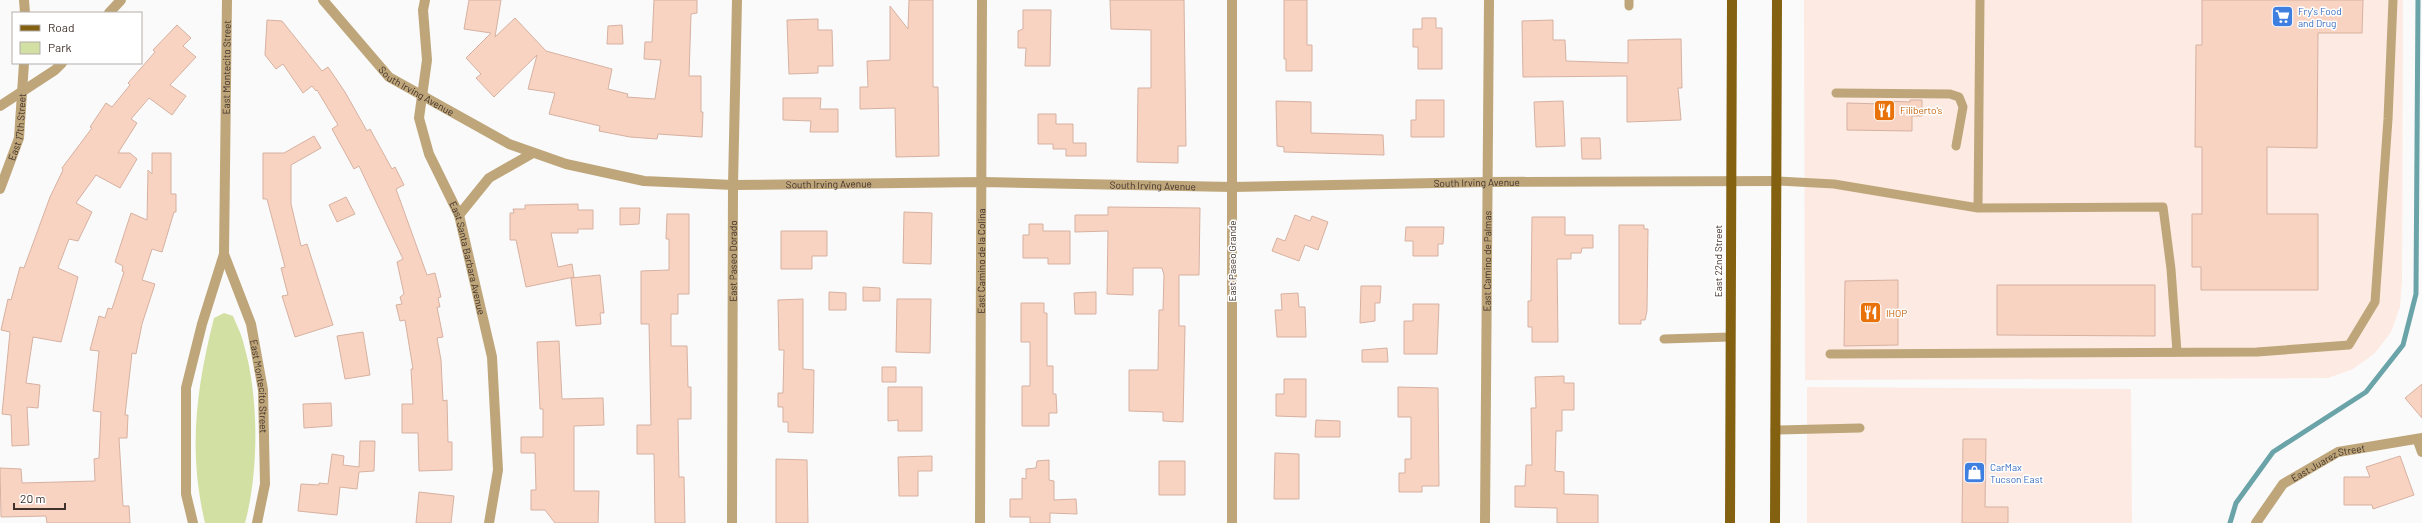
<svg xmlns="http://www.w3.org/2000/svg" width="2422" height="523" viewBox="0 0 2422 523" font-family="Barlow,sans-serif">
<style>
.built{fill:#fdeae2}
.green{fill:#d3e0a4}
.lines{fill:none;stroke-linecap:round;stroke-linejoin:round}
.stream{stroke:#6aa4a9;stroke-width:5}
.building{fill:#f9d3c2;stroke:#d6b1a1}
.lane{stroke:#bea67a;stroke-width:9}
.street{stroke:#bea67a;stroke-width:10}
.primary{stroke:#836111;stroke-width:10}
.labels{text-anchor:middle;stroke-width:3;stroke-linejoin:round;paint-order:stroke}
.shop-label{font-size:10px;fill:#366cbe;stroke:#fff;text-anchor:start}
.street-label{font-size:10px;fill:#40312a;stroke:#fff}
.food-label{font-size:10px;fill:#c56008;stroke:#fff;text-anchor:start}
</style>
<rect width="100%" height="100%" fill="#fafafa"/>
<path class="built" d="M1804,0H2403L2402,281L2400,307L2391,332L2375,353L2353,369L2328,378L1805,380Z
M1807,387L2131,389L2132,523H1807Z"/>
<path class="green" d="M224,313L233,316C237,326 242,335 244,345C259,397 259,471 245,523H205C188,451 196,389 214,318Z"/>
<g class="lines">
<path class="stream" d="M2230,523L2236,503L2273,452L2366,392L2403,345L2416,294L2418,0"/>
</g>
<path class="building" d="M469,0H501L495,37L515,18L546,51L612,69L608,89L628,94L627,97L655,99L661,60L644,59L645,42H652L654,0H697V13L691,14L689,76H701V112H703L702,137L658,134L657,139L630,137L599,131L600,126L549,114L555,93L528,89L537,55L494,97L476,78L481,74L466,58L491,33L464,29Z
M909,0H933V87H938L939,156L896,157L895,108L860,109V87H868L867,61L890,60V6L908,29Z
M1110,0H1184L1186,146H1178V163L1137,162L1138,88H1151V30L1111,29Z
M1284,0H1307V45H1312V71H1286V59H1284Z
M2202,0H2363L2362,33H2318L2317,148L2267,147V214H2318V290H2201V267H2192V214H2202V147H2195L2196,45H2202Z
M1023,10H1051L1050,66H1025L1026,48H1018V31L1023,29Z
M1422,18H1436V28H1442V69H1418V47H1413V29H1422Z
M818,19V30H832L833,66H818V73L789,74L787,20Z
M267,20L282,21L322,71L328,67L345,92L367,131L370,129L392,169L395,167L404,185L396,189L427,275L435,273L441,297L438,298L440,307H437L443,337L437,338L441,360L443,401L447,400L448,442H452V470L419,471L418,433H402V404H413L411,369H413L405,320L400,321L396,305L402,304L400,297L404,294L397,262L403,259L359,166L354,169L332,129L338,125L317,90L316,91L312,86L303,93L283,64L276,69L265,55Z
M1553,20V40H1565L1566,61L1628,63V40L1681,39L1682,88H1678L1681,120L1627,122V76L1523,77L1522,21Z
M177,25L191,38L183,46L196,57L170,85L186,96L172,115L149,98L131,119L137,123L118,153H130L137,159L120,188L96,175L76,203L92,212L78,241L69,239L58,268L78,277L61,342L33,337L26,383L40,385L38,408L27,407L29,445L12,446L11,415L2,414L10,332L1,330L8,299L11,300L20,267L24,268L50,197L63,170L62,168L92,128L90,127L106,103L112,107L130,85L128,83L155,52L153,50Z
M622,25L623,44H607L608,26Z
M783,98H821L820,109H838V132H810L811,121L783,120Z
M1416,100H1444V137H1411V120H1416Z
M1910,100H1922V116H1912V131L1847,130V103L1882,104L1883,101L1910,102Z
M1276,101L1311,102V133L1383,135L1384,155L1284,152V147L1277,146Z
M1563,101L1565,146L1536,147L1534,102Z
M1038,114H1056V124H1073V143H1086V156H1066V149H1053V144H1038Z
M314,136L321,148L291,165V204L301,246L307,244L333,325L295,337L282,296L288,295L281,268L285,267L267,199H263V153H284Z
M1581,138H1600L1601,159H1582Z
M152,153H171V194H176V212H174L162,252L152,249L142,280L155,284L142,324L136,354L132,353L125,415H128L127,438H119L123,506H129L130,523H47L46,516L1,517L0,468L21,469L22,483L95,481L94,459L99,458L101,412L93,411L99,351L90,350L99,316L105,318L108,308L112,309L124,272L122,271L123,266L115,262L131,213L147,220L148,170L152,174Z
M346,197L355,214L337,222L329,205Z
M578,204V210H593V229H578V233H551L558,267L572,264L574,277L526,287L516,240H510V213H514L513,209H525V205Z
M1108,207L1200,208L1199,275H1179V326H1185L1183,422L1163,421V412L1129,411V370H1158L1159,310H1163L1164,275L1162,268H1133V295L1107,294L1108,231L1075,232V215H1108Z
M620,208H640L639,224L620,225Z
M904,212L932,213L931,264L903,263Z
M667,214H689V294H678V314H671V346H687L688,387H691V419H678L679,477H684L685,523H655L654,454H637V425H651L649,324H641V271L669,270V239H666Z
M1295,215L1310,221L1312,216L1328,222L1318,250L1305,245L1299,261L1272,251L1277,238L1285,241Z
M1532,217H1565V235H1593V248H1582L1581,253H1571V259H1557L1558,342H1532V327H1528V301H1531Z
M1029,224H1043V231H1070V264H1048V258H1023V235H1029Z
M1619,225H1644V229H1648L1647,311L1645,320H1641V324H1619Z
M1406,227H1444L1443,244H1438V256H1413V241H1405Z
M781,231H827V256H812V269H781Z
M600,275L604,313H600L601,324L576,326L571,278Z
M1898,280V345L1844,346L1845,281Z
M1997,285H2155V336L1997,335Z
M1361,286H1381L1380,303H1375V321L1360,323Z
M863,287L880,288V301H863Z
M829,292L846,293V310H829Z
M1096,292V314H1075L1074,293Z
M1298,293L1299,307H1305L1306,337H1277L1275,310H1282L1281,294Z
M803,299V369L814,370L813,433L788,432V422H783V407H778V393H783L784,350H779L778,300Z
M897,299H931L930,353L896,352Z
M1021,303H1044V313H1047V366H1053V394H1056L1057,413H1049V426H1022V386H1030V342H1021Z
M1413,304H1439L1437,354H1404V321H1413Z
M363,332L370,375L345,379L337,336Z
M559,341L562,399L603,398L604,425L574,426V491H599L598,523H555L545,510H531V490H536L535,453H521V437H543V409H540L537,342Z
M1387,348L1388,362H1362V350Z
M882,367H896V382H882Z
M1564,376V383H1574V410H1562V431H1556L1555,471L1564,472V494L1598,495V523H1557V508L1515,507V486H1525L1526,465H1532L1531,408H1536L1535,377Z
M1284,379H1306V417L1276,416V394H1284Z
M2422,384V418L2405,398Z
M888,387H922V431H898V420L888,421Z
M1398,387L1438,388L1439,486H1422V492H1399V473H1405V459H1411V417H1398Z
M331,403L332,426L304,428L303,404Z
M1316,420L1340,421V437H1315Z
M1963,439H1986L1985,507H2008V523H1962Z
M360,441H375L374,471L359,472L357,489L340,487L337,515L298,511L301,484L319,485V483L328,484L332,454L344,456L343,465L359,467Z
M1275,453L1299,454V499H1274Z
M932,456V471H918V496H899L898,457Z
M2400,456L2414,495L2373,509L2372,505H2344V477H2370L2366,467Z
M776,459L807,460L808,523H776Z
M1049,460V480L1054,481V500L1076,499L1077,514L1050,513V523H1030V517H1010V499H1022V478L1026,479V469L1036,468L1037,461Z
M1159,461H1185V495H1159Z
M419,492L454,496L451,523H416Z"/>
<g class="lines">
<path class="lane" d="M1629,0V6
M1836,93L1950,94L1959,97L1963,107L1956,146
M1776,181L1834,184L1978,208L2163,207L2171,269L2177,352
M1978,208L1980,0
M1664,339L1730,337
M1830,354L2257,352L2349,345L2375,302L2388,119L2393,0
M1775,430L1860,428"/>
<g class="street">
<path d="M24,0L25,13"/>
<path id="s1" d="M323,0L389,77L509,144L566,164L644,181L733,185L983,182L1232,187L1488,182L1776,181"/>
<path id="s2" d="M425,0L423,10L427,60L419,118L429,154L459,215L492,357L498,470L489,523"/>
<path d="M109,13L121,0"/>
<path d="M0,106L55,70L62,63"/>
<path id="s3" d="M0,189L19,138L24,63"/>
<path d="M459,215L489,178L533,153"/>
<path id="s4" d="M224,254L251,324L263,390L265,484L257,523"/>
<path d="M2418,441L2422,452"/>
<path id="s5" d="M193,523L186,494V388L202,324L224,254L227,0"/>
<path id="s6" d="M732,523L733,185L737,0"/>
<path id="s7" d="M980,523L982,0"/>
<path d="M1232,523V0"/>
<path id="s8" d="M1485,523L1489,0"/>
<path id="s9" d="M2256,523L2283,484L2338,452L2422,438"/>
</g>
<path class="primary" d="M1730,523L1732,0
M1775,523L1777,0"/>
</g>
<defs>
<symbol id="supermarket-square" viewBox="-11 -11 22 22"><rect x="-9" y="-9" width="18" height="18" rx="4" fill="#3f7fe0" stroke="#fff"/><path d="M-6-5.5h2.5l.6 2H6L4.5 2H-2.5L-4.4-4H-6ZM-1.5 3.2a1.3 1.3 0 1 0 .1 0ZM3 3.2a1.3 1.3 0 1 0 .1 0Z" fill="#fff"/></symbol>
<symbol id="restaurant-square" viewBox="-11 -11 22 22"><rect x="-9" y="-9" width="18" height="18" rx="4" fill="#e8710a" stroke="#fff"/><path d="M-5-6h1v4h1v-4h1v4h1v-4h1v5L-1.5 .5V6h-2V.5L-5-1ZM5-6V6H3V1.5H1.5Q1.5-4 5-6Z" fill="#fff"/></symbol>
<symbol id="shop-square" viewBox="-11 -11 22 22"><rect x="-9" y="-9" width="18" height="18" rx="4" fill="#3f7fe0" stroke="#fff"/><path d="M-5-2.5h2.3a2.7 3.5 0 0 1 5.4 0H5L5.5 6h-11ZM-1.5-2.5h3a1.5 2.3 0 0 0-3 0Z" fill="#fff"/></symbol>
</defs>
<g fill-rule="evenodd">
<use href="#supermarket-square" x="2270" y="4" width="25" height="25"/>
<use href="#restaurant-square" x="1872" y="98" width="25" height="25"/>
<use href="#restaurant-square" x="1858" y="300" width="25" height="25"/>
<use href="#shop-square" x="1962" y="460" width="25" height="25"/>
</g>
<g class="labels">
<g class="shop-label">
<text x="2298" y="15">Fry's Food<tspan x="2298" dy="12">and Drug</tspan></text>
<text x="1990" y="471">CarMax<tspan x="1990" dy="12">Tucson East</tspan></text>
</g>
<g class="street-label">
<text dy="4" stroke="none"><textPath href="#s5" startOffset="462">East Montecito Street</textPath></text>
<text dy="4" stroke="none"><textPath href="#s1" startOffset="132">South Irving Avenue</textPath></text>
<text dy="4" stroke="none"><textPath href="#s3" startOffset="65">East 17th Street</textPath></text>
<text dy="4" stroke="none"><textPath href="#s1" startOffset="1212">South Irving Avenue</textPath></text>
<text dy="4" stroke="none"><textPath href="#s1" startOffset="564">South Irving Avenue</textPath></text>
<text dy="4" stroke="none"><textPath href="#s1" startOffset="888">South Irving Avenue</textPath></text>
<text dy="4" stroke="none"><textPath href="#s2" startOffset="268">East Santa Barbara Avenue</textPath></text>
<text dy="4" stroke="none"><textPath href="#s6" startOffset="262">East Paseo Dorado</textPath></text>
<text transform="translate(1232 261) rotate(-90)" y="4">East Paseo Grande</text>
<text transform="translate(1718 261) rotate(-90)" y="4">East 22nd Street</text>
<text dy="4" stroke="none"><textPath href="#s7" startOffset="262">East Camino de la Colina</textPath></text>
<text dy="4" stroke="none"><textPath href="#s8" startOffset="262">East Camino de Palmas</textPath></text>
<text dy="4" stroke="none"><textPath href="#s4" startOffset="138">East Montecito Street</textPath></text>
<text dy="4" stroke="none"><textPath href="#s9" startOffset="98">East Juarez Street</textPath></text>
</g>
<g class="food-label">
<text x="1900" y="114">Filiberto's</text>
<text x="1886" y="317">IHOP</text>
</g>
</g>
<rect x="12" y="12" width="130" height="52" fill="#ffffff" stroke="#b3adaa"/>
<rect x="20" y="25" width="20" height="6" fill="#836111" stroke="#b3adaa"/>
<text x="48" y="32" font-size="12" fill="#40312a">Road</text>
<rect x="20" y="42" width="20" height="12" fill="#d3e0a4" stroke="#b3adaa"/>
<text x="48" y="52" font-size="12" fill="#40312a">Park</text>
<path d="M14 503v6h51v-6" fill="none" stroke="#40312a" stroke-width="2"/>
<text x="20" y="503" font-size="12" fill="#40312a" stroke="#ffffff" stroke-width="3" paint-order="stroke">20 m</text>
</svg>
